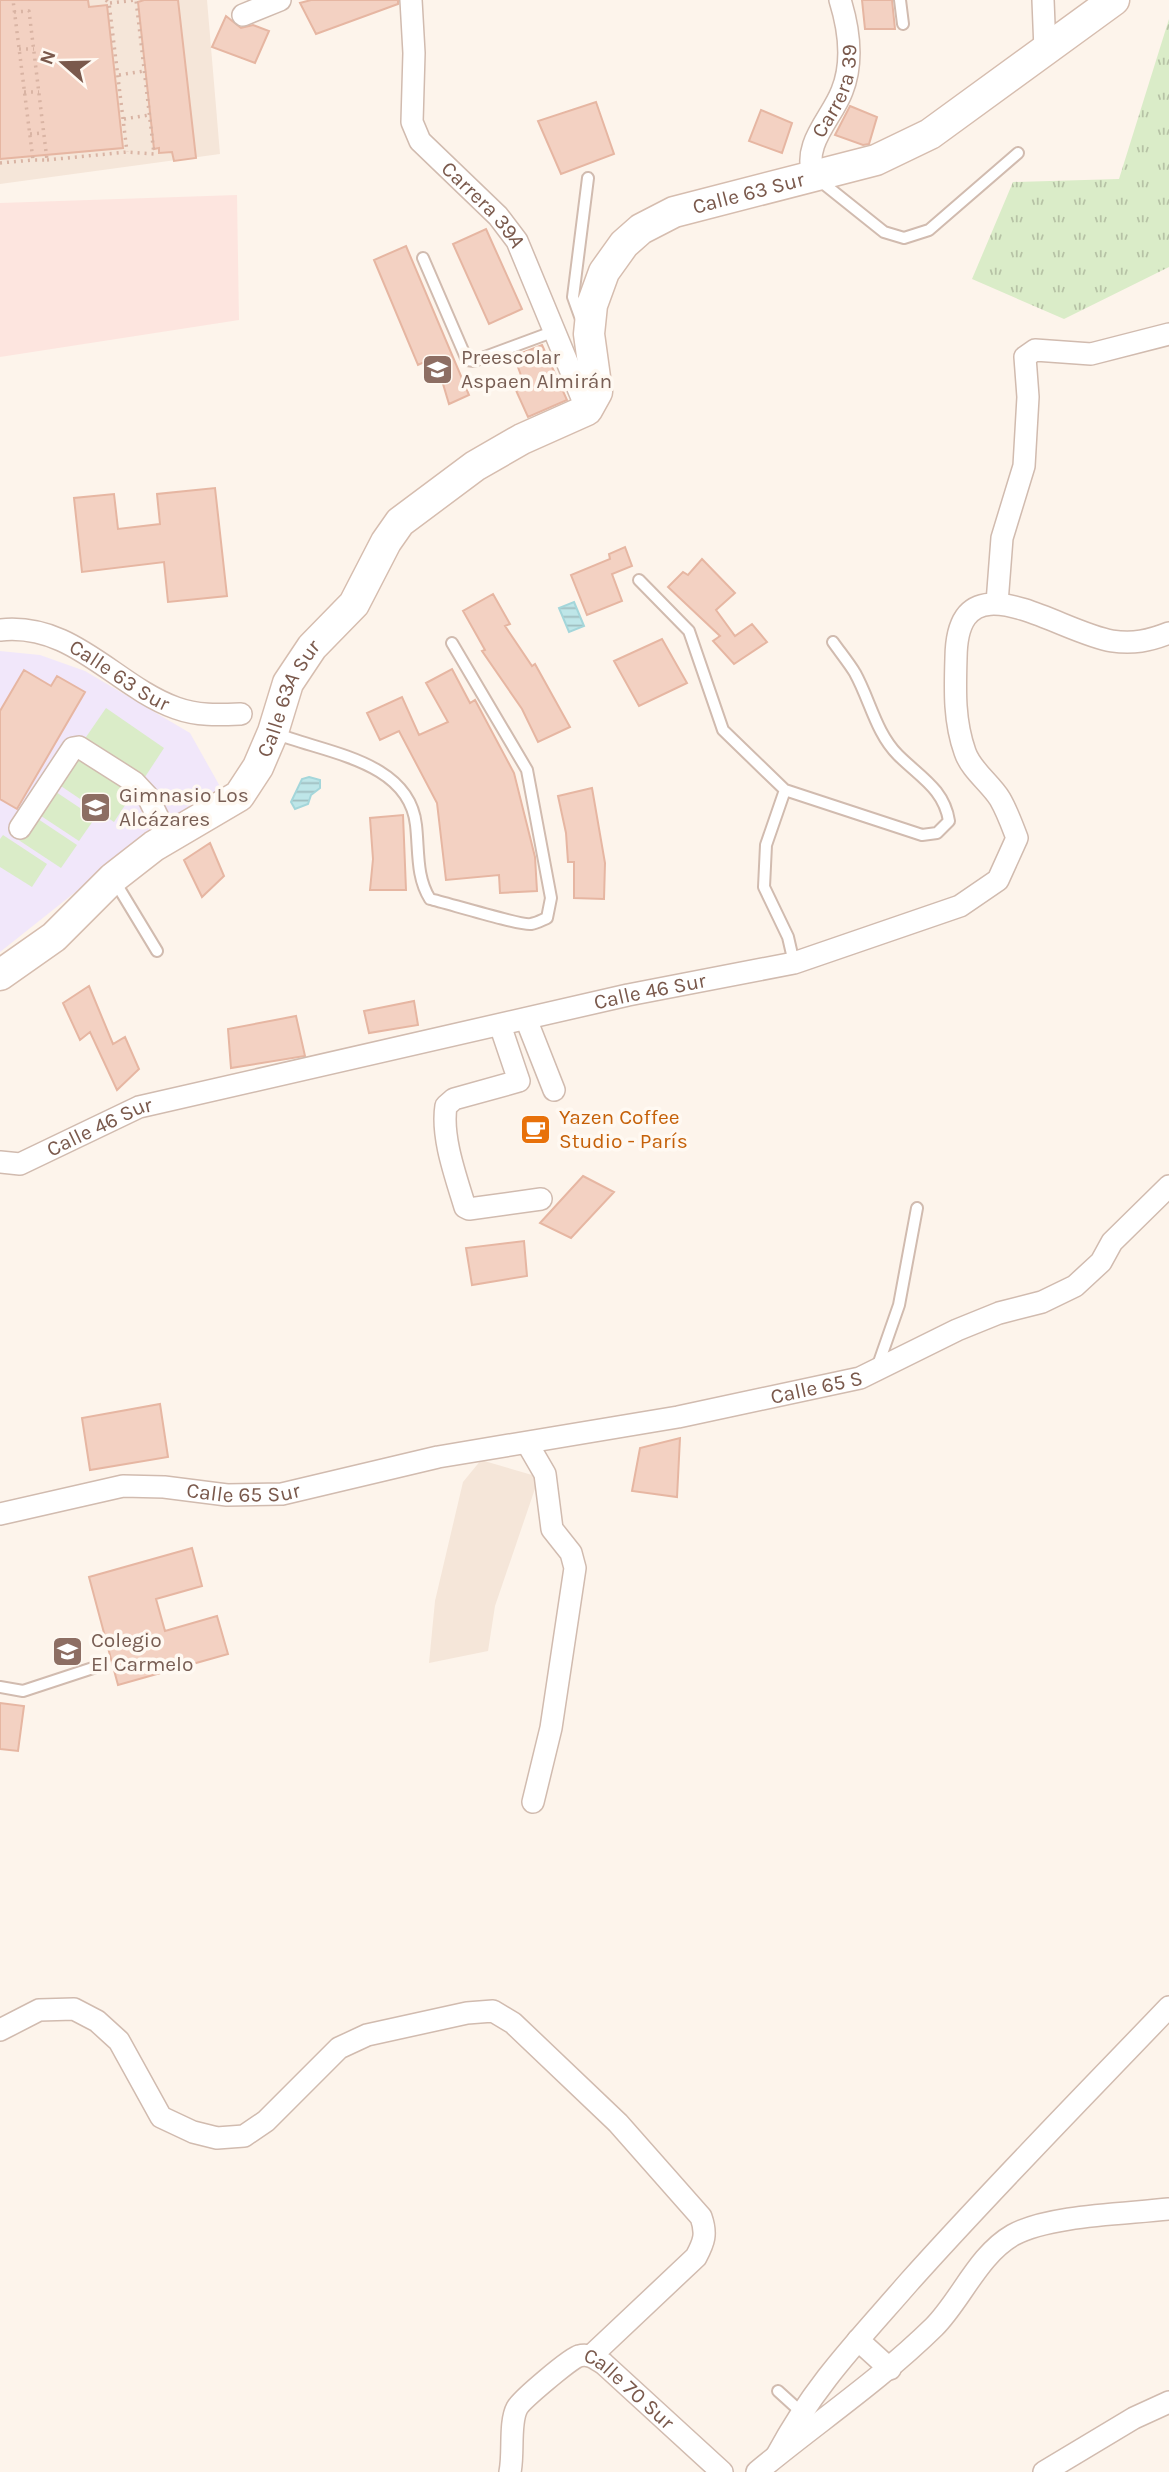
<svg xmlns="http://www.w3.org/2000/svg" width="1169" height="2472" viewBox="0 0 1169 2472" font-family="Karla,sans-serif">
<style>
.residential{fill:#f5e6d9}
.commercial{fill:#fde5df}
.education{fill:#f1e7fa}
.grass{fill:url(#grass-tufts)}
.garden{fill:#daecc8}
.water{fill:url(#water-rules);stroke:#a4d6da;stroke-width:2}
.building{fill:#f3d1c2;stroke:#e6b6a2;stroke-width:2}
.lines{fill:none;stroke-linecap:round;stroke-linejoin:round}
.lane-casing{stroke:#d1bbaf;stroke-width:14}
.street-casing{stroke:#d1bbaf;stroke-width:24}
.secondary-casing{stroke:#d6bdaf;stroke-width:33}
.path{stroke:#d9b4a4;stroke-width:3.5;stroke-dasharray:2 5;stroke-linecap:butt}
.lane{stroke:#fff;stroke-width:10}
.street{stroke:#fff;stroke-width:21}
.secondary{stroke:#fff;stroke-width:30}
.labels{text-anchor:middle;stroke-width:7;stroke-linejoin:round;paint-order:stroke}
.street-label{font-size:21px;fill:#7a594c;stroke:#fff9f2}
.education-label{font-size:21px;fill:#785e54;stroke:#fff9f2;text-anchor:start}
.food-label{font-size:21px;fill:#c56008;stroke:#fff9f2;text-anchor:start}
</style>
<defs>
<pattern id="grass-tufts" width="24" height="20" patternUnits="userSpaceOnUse" patternTransform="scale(1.75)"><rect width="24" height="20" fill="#daecc8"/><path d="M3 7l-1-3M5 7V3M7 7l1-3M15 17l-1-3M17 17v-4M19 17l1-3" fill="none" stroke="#b6c2a5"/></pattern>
<pattern id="water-rules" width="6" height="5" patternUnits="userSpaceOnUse" patternTransform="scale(1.75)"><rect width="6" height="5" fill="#bee6e8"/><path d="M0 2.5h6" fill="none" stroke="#9fbdbe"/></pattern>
</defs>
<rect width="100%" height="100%" fill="#fdf4eb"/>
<path class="residential" d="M0,0H207L220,154L0,184Z
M481,1460L539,1477L495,1606L488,1651L429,1663L435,1601L463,1482Z"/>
<path class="commercial" d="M237,195L239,320L0,357V203Z"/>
<path class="education" d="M0,651L40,655L85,671L190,733L222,790L161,824L0,952Z"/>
<path class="grass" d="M1169,19V267L1064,319L972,279L1013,182L1119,179Z"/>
<path class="garden" d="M106,708L164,748L143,780L84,740Z
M76,750L135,790L114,822L55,782Z
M50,788L95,818L79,841L35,812Z
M32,815L77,845L61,868L17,839Z
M3,835L47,864L32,887L0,867V839Z"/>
<path class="water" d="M574,602L584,626L569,632L559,608Z
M309,777L320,780V788L311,795L308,804L295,809L291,802L302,779Z"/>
<path class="building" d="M0,0H88L89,7L107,5L123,148L0,159Z
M144,0H178L196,158L174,161L172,152L159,153V148L154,149L138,2Z
M311,0H398V4L316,34L300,3Z
M862,0H892L895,29H865Z
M226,16L241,28L253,25L269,31L255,63L212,47Z
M596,102L614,154L561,174L538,121Z
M850,106L877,117L869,144L863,145L835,135Z
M761,110L792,123L782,153L749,141Z
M486,229L522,309L489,324L453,244Z
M406,246L469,395L449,404L435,357L418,365L374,260Z
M542,345L567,400L528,417L514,386L523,381L514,356Z
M215,488L227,596L168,602L164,562L82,572L74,498L114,494L118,529L160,524L157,494Z
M625,547L632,566L612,574L622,601L587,615L571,575L610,559L609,554Z
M702,559L735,593L716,610L735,636L752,624L767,642L734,664L713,641L720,636L668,587L683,572L688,575Z
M493,594L510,624L505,626L532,666L535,664L570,727L538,742L522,709L482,651L485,650L463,611Z
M662,639L687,683L639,706L614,661Z
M452,669L470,703L475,700L514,773L535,857L537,891L500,893L499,875L446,880L437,803L399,731L380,740L367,713L402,697L419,735L448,722L426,683Z
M24,670L51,686L57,676L85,692L17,809L0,799V711Z
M592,788L605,863L604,899L574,898V862H568L566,833L558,796Z
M403,815L406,890H370L373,859L370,818Z
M210,843L224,876L202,897L184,860Z
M89,986L113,1044L125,1037L139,1069L117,1090L90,1032L80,1040L63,1003Z
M414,1001L418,1025L369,1033L364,1011Z
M296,1016L305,1056L231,1068L228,1029Z
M583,1176L614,1192L571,1238L540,1223Z
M524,1241L527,1276L472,1285L466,1248Z
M160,1404L168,1457L90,1470L82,1418Z
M680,1438L677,1497L632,1491L640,1448Z
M192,1548L202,1586L156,1599L165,1631L217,1616L228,1654L118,1685L89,1577Z
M0,1703L24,1706L18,1751L0,1749Z"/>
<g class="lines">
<defs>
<path id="lane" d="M900,0L903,24
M819,180L884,232L904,238L929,230L1018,153
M423,258L467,360L474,361L555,331
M582,322L573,297L588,178
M639,580L689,631L723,730L785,790L922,835L937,833L949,821C944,789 920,777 898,755C876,733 870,700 855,673C849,663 840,652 833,642
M275,733C324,753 409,760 416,825C419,851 416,877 430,899C447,903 522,926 531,924C537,923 542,920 547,918L551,898L527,770L452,643
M785,790L766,845L764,887L788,937L794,963
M114,880L157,951
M877,1368L899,1305L917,1208
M0,1687L23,1691L99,1666
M778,2391L800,2411"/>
<g id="street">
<path id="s1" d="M411,0L414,53L412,122L420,141L498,216L517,241L587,410"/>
<path d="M1043,0L1045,50"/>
<path d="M243,15L280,0"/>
<path id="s2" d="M814,176C801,145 832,118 842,91C854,61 849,29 840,0"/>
<path d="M997,603L1002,538L1024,466L1028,397L1025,357L1035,350L1091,354L1169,334"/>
<path id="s3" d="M0,630C73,622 115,686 176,708C198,716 218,715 241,714"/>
<path d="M20,828L73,748L79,747L134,782L148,797L168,838"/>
<path d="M526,1019L554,1090"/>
<path d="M500,1025L519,1081L454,1099L446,1106C441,1137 456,1177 465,1207L469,1209L541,1199"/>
<path id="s4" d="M0,1162L20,1164L139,1107L628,995L794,963L960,906L998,880L1017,838C1012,825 1007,811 1000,799C990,783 971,770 965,752C954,721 955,691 956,658C957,553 1057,632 1112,641C1133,644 1149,641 1169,633"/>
<path d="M527,1443L545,1474L552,1529L571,1553L575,1568L551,1728L533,1802"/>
<path id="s5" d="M0,1514L123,1486L164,1487L227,1495L282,1494L438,1457L678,1417L860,1378L957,1330L999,1313L1042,1302L1075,1286L1101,1262L1112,1242L1169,1186"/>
<path d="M0,2030L39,2010L74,2009L97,2021L119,2041L161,2117L193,2132L217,2138L244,2136L266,2121L339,2048L367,2035L467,2013L493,2011L513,2023L618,2123L701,2217C707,2234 704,2242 696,2257L591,2356"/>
<path d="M858,2340L890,2369"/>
<path d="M777,2455C815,2384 857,2342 909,2282C993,2188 1082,2098 1169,2007"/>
<path id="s6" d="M510,2472C514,2453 509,2423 517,2408C521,2400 571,2358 579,2356C589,2353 596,2359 604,2364L722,2472"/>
<path d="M757,2472C816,2423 879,2381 934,2327C961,2300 978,2255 1013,2235C1049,2215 1126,2214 1169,2209"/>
<path d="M1044,2472L1134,2418L1169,2402"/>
</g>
<g id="secondary">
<path id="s7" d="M0,975L54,937L113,878L154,846L239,796L258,767L273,732L288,683L312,647L354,604L386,542L400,522L475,466L522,439L587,410L597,392L589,334L592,305L604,272L624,244L641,229L674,212L876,160L930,134L1114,0"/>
</g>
</defs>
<use href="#lane" class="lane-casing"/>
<use href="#street" class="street-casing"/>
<use href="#secondary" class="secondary-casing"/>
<path class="path" d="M106,0L109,3L127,152
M110,3L136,0
M14,12L29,11L47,160H33
M19,49H34
M119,75L144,71
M24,92H39
M124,119L149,115
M30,134L44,133
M47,160L127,152L154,154L136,0
M0,163L33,160L13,0"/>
<use href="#lane" class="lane"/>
<use href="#street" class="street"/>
<use href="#secondary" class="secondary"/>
</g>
<defs>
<symbol id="school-square" viewBox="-11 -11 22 22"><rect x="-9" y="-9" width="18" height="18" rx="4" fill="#8d6e63" stroke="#fff9f2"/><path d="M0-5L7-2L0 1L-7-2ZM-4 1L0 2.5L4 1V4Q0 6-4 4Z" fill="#fff"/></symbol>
<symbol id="cafe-square" viewBox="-11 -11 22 22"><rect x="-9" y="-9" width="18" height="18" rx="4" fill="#e8710a" stroke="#fff9f2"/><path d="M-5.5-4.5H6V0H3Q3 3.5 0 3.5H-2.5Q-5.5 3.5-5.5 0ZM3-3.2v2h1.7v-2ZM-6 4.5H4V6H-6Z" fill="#fff"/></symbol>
</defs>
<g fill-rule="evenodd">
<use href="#school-square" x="420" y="352" width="35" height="35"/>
<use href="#school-square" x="78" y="790" width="35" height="35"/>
<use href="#cafe-square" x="518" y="1112" width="35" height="35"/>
<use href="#school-square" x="50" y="1634" width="35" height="35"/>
</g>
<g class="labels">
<g class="street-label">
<text dy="7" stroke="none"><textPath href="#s2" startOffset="91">Carrera 39</textPath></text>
<text dy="7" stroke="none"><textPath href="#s7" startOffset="1155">Calle 63 Sur</textPath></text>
<text dy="7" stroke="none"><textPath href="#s1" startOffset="233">Carrera 39A</textPath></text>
<text dy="7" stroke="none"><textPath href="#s3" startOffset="131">Calle 63 Sur</textPath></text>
<text dy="7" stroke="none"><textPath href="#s7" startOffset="410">Calle 63A Sur</textPath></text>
<text dy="7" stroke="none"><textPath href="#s4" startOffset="676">Calle 46 Sur</textPath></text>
<text dy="7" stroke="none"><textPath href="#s4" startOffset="108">Calle 46 Sur</textPath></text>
<text dy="7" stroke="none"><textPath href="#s5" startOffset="831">Calle 65 S</textPath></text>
<text dy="7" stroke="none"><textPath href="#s5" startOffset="247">Calle 65 Sur</textPath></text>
<text dy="7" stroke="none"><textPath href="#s6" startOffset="208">Calle 70 Sur</textPath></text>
</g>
<g class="education-label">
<text x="461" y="364">Preescolar<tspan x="461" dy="24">Aspaen Almirán</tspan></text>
<text x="119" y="802">Gimnasio Los<tspan x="119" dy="24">Alcázares</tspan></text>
<text x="91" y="1647">Colegio<tspan x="91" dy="24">El Carmelo</tspan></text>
</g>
<g class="food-label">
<text x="559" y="1124">Yazen Coffee<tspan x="559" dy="24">Studio - París</tspan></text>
</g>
</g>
<g transform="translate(63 63) rotate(290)" stroke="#fff9f2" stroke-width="5" paint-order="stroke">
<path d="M0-5L12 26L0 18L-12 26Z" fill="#7a594c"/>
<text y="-10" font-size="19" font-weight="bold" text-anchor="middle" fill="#7a594c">N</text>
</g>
</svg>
